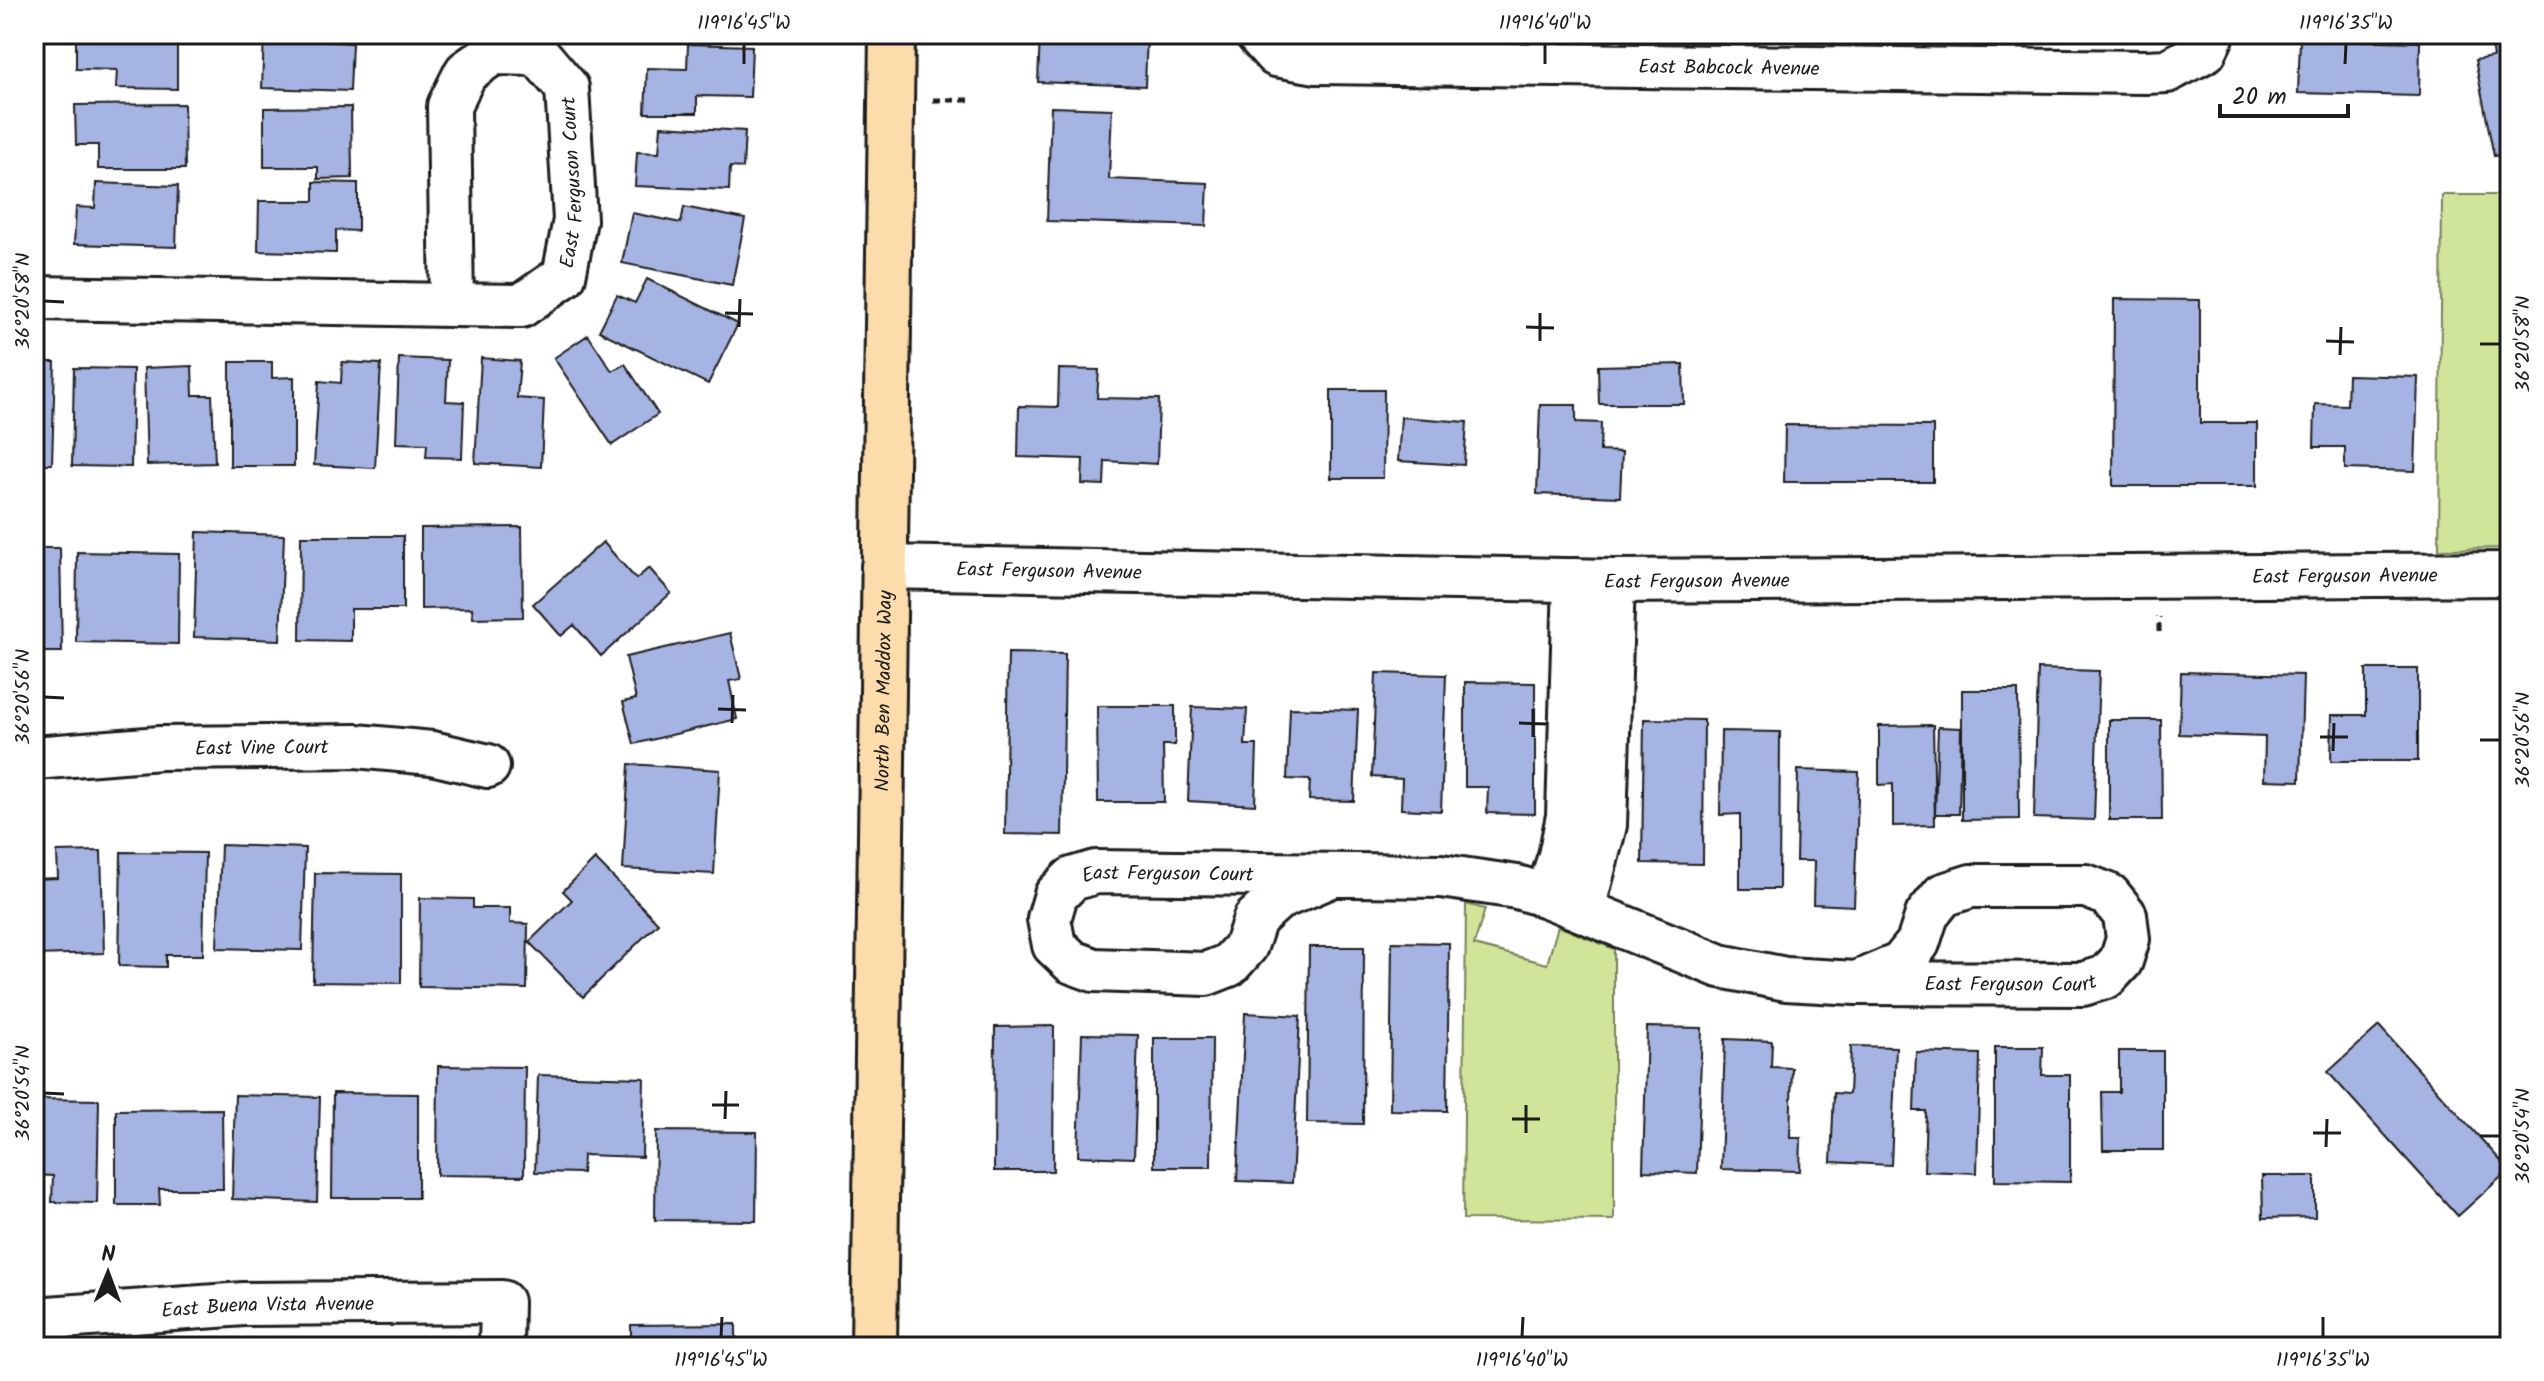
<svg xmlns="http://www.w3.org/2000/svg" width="2544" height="1381" viewBox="0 0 2544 1381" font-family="Kalam,sans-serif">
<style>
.green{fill:#d0e599;stroke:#76805a;stroke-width:2}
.building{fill:#a6b4e3;stroke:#1c1c1c;stroke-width:2}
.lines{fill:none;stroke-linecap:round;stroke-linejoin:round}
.minor-casing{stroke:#1c1c1c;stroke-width:48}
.major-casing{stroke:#1c1c1c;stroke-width:50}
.path{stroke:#1c1c1c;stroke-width:5;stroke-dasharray:8 6;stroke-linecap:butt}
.minor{stroke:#fff;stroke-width:42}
.major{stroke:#fddcac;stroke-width:44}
.ticks{fill:none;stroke:#1c1c1c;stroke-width:3}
.labels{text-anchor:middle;stroke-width:8;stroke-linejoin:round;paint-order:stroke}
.street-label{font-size:20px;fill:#1c1c1c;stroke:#fff}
.neatline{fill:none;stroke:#1c1c1c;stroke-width:3}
.ticks-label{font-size:20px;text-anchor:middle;fill:#1c1c1c}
</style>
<rect width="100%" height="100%" fill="#fff"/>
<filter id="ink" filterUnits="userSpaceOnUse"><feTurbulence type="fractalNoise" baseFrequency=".0125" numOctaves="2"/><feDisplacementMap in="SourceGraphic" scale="16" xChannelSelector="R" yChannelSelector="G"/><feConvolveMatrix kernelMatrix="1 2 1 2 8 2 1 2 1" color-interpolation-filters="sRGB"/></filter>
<g filter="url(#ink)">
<path class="green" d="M2442,195H2510V548L2439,549Z
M1466,904L1485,909L1474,945L1547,964L1558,926L1614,949V1220L1463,1219Z"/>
<path class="building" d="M76,34H177V89L116,88L117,70L76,69Z
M264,34H323L322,41L352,43L350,91L262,88Z
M1040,34H1147L1145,86L1038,82Z
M2489,34H2510V153L2494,156L2475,60L2493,57Z
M2300,39L2420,42L2419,96L2298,93Z
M688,44L752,46L750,97L697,96V113H645L647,68L687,69Z
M184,104L185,169H98V145H76L75,105Z
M351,107L352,178L318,179V167H264V108Z
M1051,107L1112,109L1109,179L1208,183L1206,226L1047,221Z
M661,126L745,131L743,168L730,167L729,190L635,186L637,152L659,153Z
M314,182L358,183V231L336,230V253L258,251L259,201H314Z
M96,183L178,186L176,247L74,244L76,207L95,208Z
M684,207L745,219L732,285L622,263L632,213L681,223Z
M647,279L738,324L708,384L599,331L617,295L635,303Z
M2114,299L2200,300V423H2257V486H2113Z
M588,335L612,371L625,364L658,414L612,445L554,358Z
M399,358L448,360L446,401L464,402L462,458L426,457L427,444L396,443Z
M481,358L520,361L517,398L544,400L541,467L475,463Z
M34,362H55L52,464H34Z
M230,362H272V378L294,377V466H230Z
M342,362L381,364L375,468L314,465L319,381L341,383Z
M1683,364L1684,404H1599L1598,366Z
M192,366L193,395H212L215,463L147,465L144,368Z
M74,368L133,369L131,467L72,466Z
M1059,369L1099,370L1097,398L1159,399L1157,464L1105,461L1104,485L1082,484L1083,459L1018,457L1019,406L1058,407Z
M2348,375L2418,377L2415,471L2345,469V447H2314L2315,404L2347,405Z
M1331,390H1384L1383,478H1331Z
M1540,405H1576V422L1601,423L1600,451L1622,452L1620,497L1537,494Z
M1401,417L1467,422L1464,465L1398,461Z
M1785,425L1933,426V482H1784Z
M522,527L523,617L473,618L472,608L421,609V528Z
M197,532L284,535L280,640L194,637Z
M301,536H403V609H351V641L300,640Z
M603,542L636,579L649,568L671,593L601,656L574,625L561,636L533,604Z
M34,548H60L62,652H34Z
M77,552L179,554L178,644L76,642Z
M730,633L741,679L729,681L737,719L634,744L623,702L636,699L626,657Z
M1008,653L1065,654L1062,835L1005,834Z
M2038,669L2099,671L2094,820L2034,818Z
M2366,669H2418V761H2331L2332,715H2366Z
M2181,672L2303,675L2300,781L2264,780L2265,737L2179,734Z
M1376,673L1446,675L1441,811L1401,809L1402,779L1372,777Z
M1465,682L1535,683V814L1487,813L1488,787H1465Z
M1962,690H2018L2019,819L1962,820Z
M1097,706H1175V745H1163L1164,802H1098Z
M1192,707L1247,709L1245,745H1257L1255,805L1188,801Z
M1290,708L1358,710L1354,801L1309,800L1310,780L1287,779Z
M1644,719L1704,720L1703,864L1642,863Z
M2109,720H2161L2162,820H2109Z
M1933,725L1935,825L1893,826V784L1879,785V726Z
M1938,727L1961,728L1959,814H1935Z
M1721,731L1780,732L1779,889H1740V814L1720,815Z
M629,764L720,770L714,874L623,869Z
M1798,770L1859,772L1854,906L1813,904L1814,861H1796Z
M221,845L305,848L302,950L217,948Z
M101,851L104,953L34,955V879L58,878L57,852Z
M121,852L205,853L203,955H166V967L119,966Z
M595,859L658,923L583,997L529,942L572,900L563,891Z
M315,873L401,874V983L313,982Z
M420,898L473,899V908H510V923L528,924L527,989L419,987Z
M1392,942L1449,943L1447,1111L1390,1110Z
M1309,947H1364L1363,1124L1307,1123Z
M1245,1013L1300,1016L1292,1183L1237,1181Z
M1054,1026L1053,1171H994L995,1027Z
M2379,1026L2509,1170L2458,1216L2328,1072Z
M1647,1027L1702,1028L1697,1173L1643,1171Z
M1082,1034L1138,1035L1134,1158L1078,1156Z
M1154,1038H1212L1211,1167H1154Z
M1725,1039L1772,1041L1771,1067L1792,1068L1790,1138H1801L1800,1171L1721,1169Z
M1851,1046L1896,1047L1891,1165L1831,1162L1834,1093L1849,1094Z
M1995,1047H2043L2042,1075H2070V1182L1995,1181Z
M2119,1051H2163V1150H2103L2102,1092H2119Z
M1916,1052L1980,1054L1977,1173L1924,1171L1926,1111H1914Z
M438,1066L525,1067L524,1176L437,1175Z
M538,1075L644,1078L642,1157L583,1155L582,1173L535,1172Z
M333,1093L418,1094V1198H332Z
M235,1095L320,1097L317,1202L232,1199Z
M34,1099L99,1100L97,1203L52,1202L53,1176L34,1175Z
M222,1109L223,1189H159L160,1205H116V1110Z
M656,1131L757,1132L756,1221L655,1220Z
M2262,1176H2315V1217L2263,1218Z
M736,1324V1347H631V1325Z"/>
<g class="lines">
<defs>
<g id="minor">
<path id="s1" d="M1257,34L1276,55L1317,62L2146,72L2167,71L2205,51L2213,34"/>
<path id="s2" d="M34,298L452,305L521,306L564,276L575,220L567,88L538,54L493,53L466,72L449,106L452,305"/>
<path id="s3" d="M883,567L1613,581L2510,574"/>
<path id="s4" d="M34,758L160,748L356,746L432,753L488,766"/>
<path id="s5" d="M1331,876L1277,899L1255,919L1246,946L1229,965L1206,974L1094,970L1072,962L1054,945L1049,919L1056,895L1072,879L1096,872L1441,876L1517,887L1547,896L1720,966L1786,979L1856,983L2083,984L2106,977L2121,961L2128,939L2125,915L2109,895L2086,886H1971L1943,895L1927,915L1918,943L1901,964L1856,983"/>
<path d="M1547,896L1560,856L1568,816L1575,580"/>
<path d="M1583,909L1605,825L1613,581"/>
<path id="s6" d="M34,1319L244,1304L502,1302L501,1347"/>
</g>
<g id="major">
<path id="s7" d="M874,1347L892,34"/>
</g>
</defs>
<use href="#minor" class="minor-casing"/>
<use href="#major" class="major-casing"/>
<path class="path" d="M933,100H972
M2159,632V617"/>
<use href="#minor" class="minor"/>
<use href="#major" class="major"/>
</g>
</g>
<path class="ticks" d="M744,64V44M1545,64V44M2345,64L2346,44M44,301L64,302M725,313L753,314M739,327L740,299M1526,327L1554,328M1540,341V313M2326,341L2354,342M2480,344H2500M2340,355L2341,327M44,697L64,698M718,709L746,710M732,723L733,695M1519,723L1547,724M1533,737V709M2320,737H2348M2480,740H2500M2333,751L2334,723M44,1093L64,1094M712,1105H739M725,1119L726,1091M1512,1119H1540M1526,1133V1105M2313,1133H2341M2480,1136H2500M2326,1147L2327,1119M721,1337L722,1317M1522,1337L1523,1317M2323,1337V1317"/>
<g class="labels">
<g class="street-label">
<text dy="7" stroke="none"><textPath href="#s1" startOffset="482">East Babcock Avenue</textPath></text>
<text dy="7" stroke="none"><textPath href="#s2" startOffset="634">East Ferguson Court</textPath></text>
<text dy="7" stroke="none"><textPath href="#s3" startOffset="166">East Ferguson Avenue</textPath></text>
<text dy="7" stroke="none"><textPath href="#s3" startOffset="1462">East Ferguson Avenue</textPath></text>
<text dy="7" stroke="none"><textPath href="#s3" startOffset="814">East Ferguson Avenue</textPath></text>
<text dy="7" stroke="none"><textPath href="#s7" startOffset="656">North Ben Maddox Way</textPath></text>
<text dy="7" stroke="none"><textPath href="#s4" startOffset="228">East Vine Court</textPath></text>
<text dy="7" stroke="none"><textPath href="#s5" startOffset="498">East Ferguson Court</textPath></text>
<text dy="7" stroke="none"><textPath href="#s5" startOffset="1358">East Ferguson Court</textPath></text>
<text dy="7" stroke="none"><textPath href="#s6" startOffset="234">East Buena Vista Avenue</textPath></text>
</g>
</g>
<rect width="2544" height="1381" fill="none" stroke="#fff" stroke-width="88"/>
<g transform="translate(108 1273) rotate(1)" stroke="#ffffff" stroke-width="6" paint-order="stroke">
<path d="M0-6L14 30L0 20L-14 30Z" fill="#1c1c1c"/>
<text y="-12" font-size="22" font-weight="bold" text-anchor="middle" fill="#1c1c1c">N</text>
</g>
<path d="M2220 104v12h128v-12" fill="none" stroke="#1c1c1c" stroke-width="4"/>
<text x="2232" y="104" font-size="24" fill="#1c1c1c" stroke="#ffffff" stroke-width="6" paint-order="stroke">20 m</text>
<rect x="44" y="44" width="2456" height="1293" class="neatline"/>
<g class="ticks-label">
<text x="744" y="29">119°16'45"W</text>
<text x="1545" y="29">119°16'40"W</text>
<text x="2346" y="29">119°16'35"W</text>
<text transform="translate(22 301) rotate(-90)" y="7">36°20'58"N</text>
<text transform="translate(2522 344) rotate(-90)" y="7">36°20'58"N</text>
<text transform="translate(22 697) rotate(-90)" y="7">36°20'56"N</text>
<text transform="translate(2522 740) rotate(-90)" y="7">36°20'56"N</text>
<text transform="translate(22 1093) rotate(-90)" y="7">36°20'54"N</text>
<text transform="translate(2522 1136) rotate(-90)" y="7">36°20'54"N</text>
<text x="721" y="1366">119°16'45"W</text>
<text x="1522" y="1366">119°16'40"W</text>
<text x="2323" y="1366">119°16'35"W</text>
</g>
</svg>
